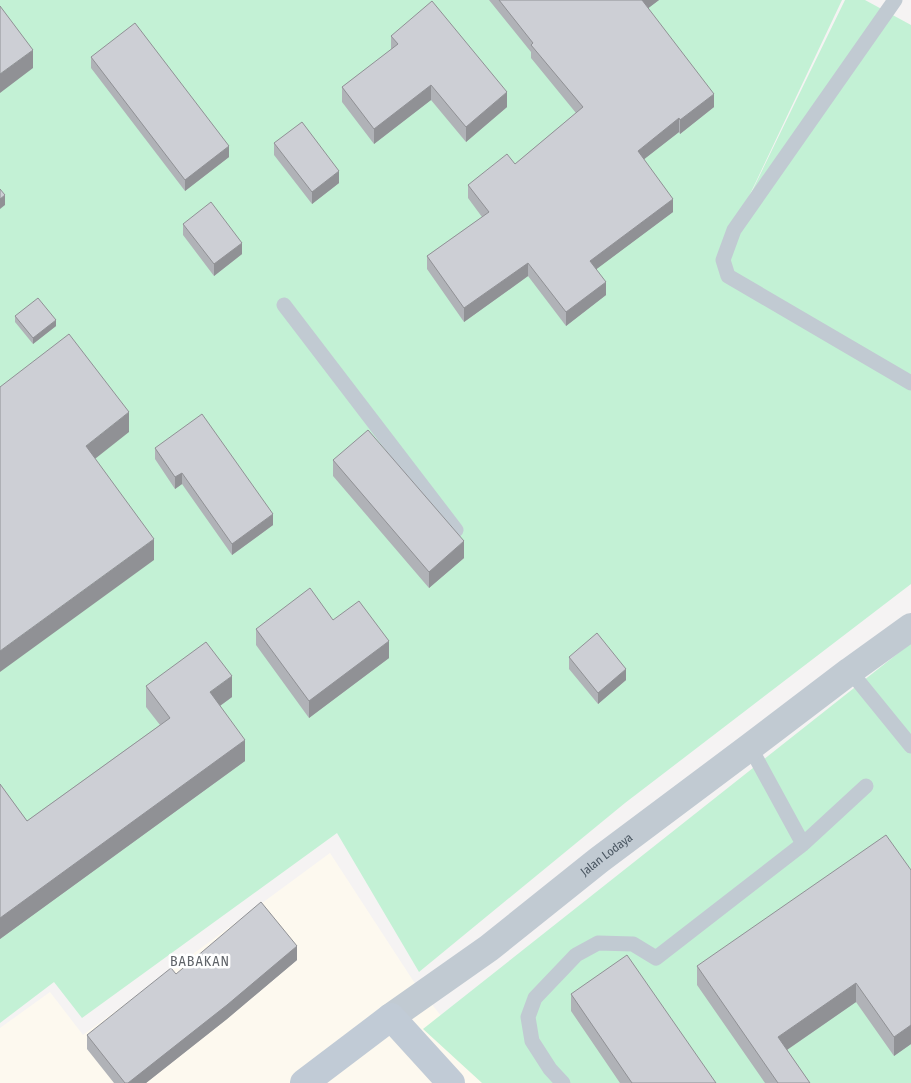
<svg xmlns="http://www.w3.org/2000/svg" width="911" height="1083" viewBox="0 0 911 1083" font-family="'Fira Sans Condensed',sans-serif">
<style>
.commercial{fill:#fdf9ef}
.green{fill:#c3f1d5}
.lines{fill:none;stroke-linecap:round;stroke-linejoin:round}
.lane{stroke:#c1cad2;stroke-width:15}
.street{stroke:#c1cad2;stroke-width:28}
.secondary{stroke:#c1cbd6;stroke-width:28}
.wall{fill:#b0b2b7}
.shaded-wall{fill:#909195}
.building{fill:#cdcfd5;stroke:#909195}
.labels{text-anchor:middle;stroke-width:5;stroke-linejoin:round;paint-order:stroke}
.street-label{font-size:12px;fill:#4a5661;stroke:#fff}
.neighbourhood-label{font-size:14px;letter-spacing:1px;fill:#5f6368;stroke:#fff}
</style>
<rect width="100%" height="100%" fill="#f5f3f3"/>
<path class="commercial" d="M330,853L414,982L442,1017L510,1083H0V1028L50,992L83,1035Z"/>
<path class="green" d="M0,0H842L735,226L845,0H865L911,25V584L625,803L419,972L337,833L82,1018L54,982L0,1023Z
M911,643V1083H482L423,1029Z"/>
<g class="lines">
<path class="lane" d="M895,0L734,230L723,260L728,276L911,383
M284,305L456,530
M850,671L911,746
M750,747L803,844
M563,1083L550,1069L532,1041L528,1017L535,998L576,955L598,943L633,944L656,958L803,844L866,786"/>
<path class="street" id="s1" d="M391,1017L489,948L599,860L750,747L850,671L911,627"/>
<path class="secondary" d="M304,1083L391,1017L451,1083"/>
</g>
<path class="wall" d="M489,0H659L648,8L714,107L680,134L679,132L644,159L673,212L596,269L606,295L566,326L528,276L464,322L427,269V256L482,217L468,198V185L515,164L576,113L531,58V52Z
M391,36L507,107L466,142L431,100L374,144L342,102V87L391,50Z
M91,57L229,157L185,191L91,68Z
M274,143L339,183L312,204L274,155Z
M183,224L242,254L214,276L183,235Z
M15,316L56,326L33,344L15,322Z
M155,448L273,525L232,555L182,484L175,489L155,459Z
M333,460L464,558L429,588L333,476Z
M333,620L389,658L309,718L256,645V629Z
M569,657L626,680L598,704L569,669Z
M146,686L232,697L220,706L245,761L0,939V784L27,821L160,725L146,707Z
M911,870V1044L894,1056L856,1002L787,1050L810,1083H765L697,985V966Z
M297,960L227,1019L146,1083H114L87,1049V1035L176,974Z
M571,994L716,1083H620L571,1011Z"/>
<path class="shaded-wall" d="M642,0H659L642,13Z
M33,50V68L0,93V74Z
M431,85V100L374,144V129Z
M507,92V107L466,142V127Z
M714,94V107L680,134V120Z
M679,118V132L638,164V151Z
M229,146V157L185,191V180Z
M339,171V183L312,204V192Z
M5,195V205L0,209V199Z
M673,199V212L590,274V261Z
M242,243V254L214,276V264Z
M528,263V276L464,322V308Z
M606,282V295L566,326V312Z
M56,320V326L33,344V338Z
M129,412V432L86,466V446Z
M182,473V484L175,489V477Z
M273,514V525L232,555V544Z
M154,539V560L0,672V651Z
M464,541V558L429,588V572Z
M389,641V658L309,718V701Z
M626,669V680L598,704V693Z
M232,676V697L210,713V692Z
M245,740V761L0,939V918Z
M297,946V960L227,1019L146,1083H128Z
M856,983V1002L778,1056V1037Z
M911,1025V1044L894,1056V1037Z"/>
<path class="building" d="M499,0H642L714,94L680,120L679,118L638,151L673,199L590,261L606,282L566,312L528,263L464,308L427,256L489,212L468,185L507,154L515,164L583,107L531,45L533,43Z
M432,1L507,92L466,127L431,85L374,129L342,87L398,44L391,36Z
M0,6L33,50L0,74Z
M135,23L229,146L185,180L91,57Z
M302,122L339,171L312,192L274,143Z
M0,189L5,195L0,199Z
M211,202L242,243L214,264L183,224Z
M38,298L56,320L33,338L15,316Z
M69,334L129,412L86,446L154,539L0,651V387Z
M202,414L273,514L232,544L182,473L175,477L155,448Z
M368,430L464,541L429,572L333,460Z
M310,588L333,620L359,601L389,641L309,701L256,629Z
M597,633L626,669L598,693L569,657Z
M206,642L232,676L210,692L245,740L0,918V784L27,821L170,718L146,686Z
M886,835L911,870V1025L894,1037L856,983L778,1037L810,1083H778L697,966Z
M261,902L297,946L227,1005L128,1083H125L87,1035L171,968L176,974Z
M627,955L716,1083H632L571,994Z"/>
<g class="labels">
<g class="street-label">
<text dy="4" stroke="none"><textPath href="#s1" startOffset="270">Jalan Lodaya</textPath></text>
</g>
<g class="neighbourhood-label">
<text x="200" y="966">BABAKAN</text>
</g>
</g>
</svg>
